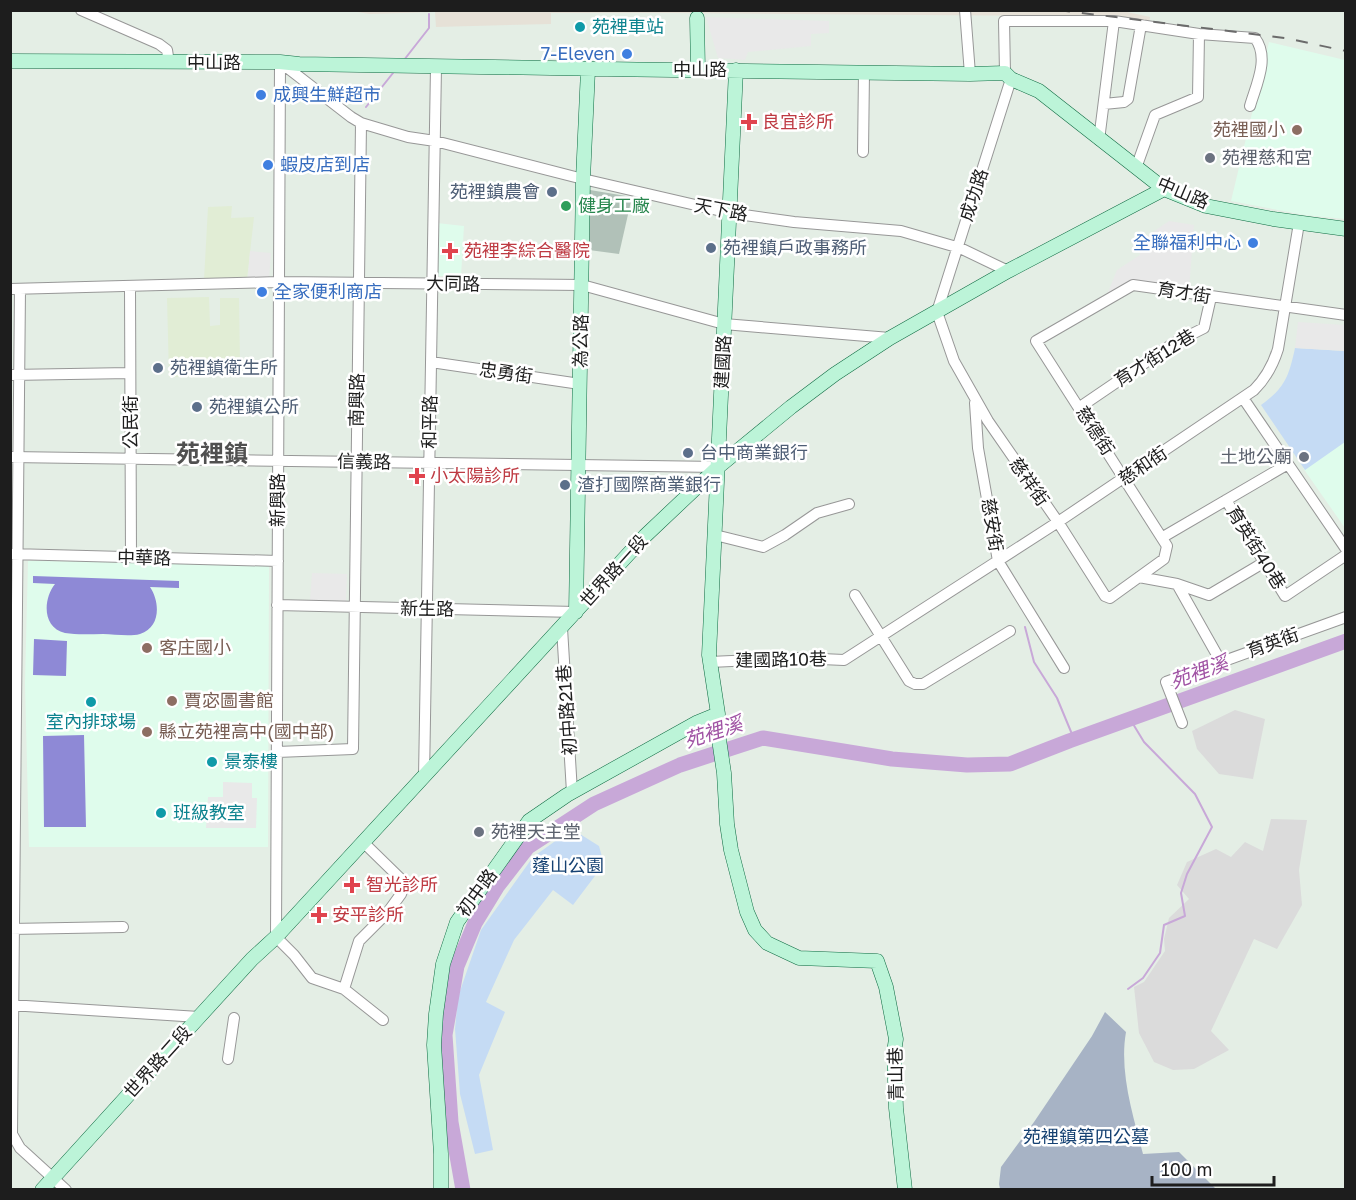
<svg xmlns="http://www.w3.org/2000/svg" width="1356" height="1200" viewBox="0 0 1356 1200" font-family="'Golos Text','Noto Sans TC',sans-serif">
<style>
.residential{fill:#dbdbdb}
.commercial{fill:#e1edd5}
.industrial{fill:#e6e1d7}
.education{fill:#dffcec}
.construction{fill:#b1c1b8}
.cemetery{fill:#a7b3c5}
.park{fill:#c5dbf4}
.pitch{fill:#8e89d6}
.parking{fill:#e9e9e9}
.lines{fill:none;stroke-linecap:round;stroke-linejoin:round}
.stream{stroke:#c8a8d8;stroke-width:2}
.river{stroke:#c8a8d8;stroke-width:15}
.street-casing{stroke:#979797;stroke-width:12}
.secondary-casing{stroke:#0e6b42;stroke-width:15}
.street{stroke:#fff;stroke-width:10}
.secondary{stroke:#bcf4d8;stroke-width:14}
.rail{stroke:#6b6b6b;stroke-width:2;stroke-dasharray:12 12;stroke-linecap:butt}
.culture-dot{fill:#0f9aa8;stroke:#fff;stroke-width:2}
.shop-dot{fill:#3f7fe0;stroke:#fff;stroke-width:2}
.health-dot{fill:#e0444e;stroke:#fff;stroke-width:2}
.education-dot{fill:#8d6e63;stroke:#fff;stroke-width:2}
.worship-dot{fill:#6b7280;stroke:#fff;stroke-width:2}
.service-dot{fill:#5c6f8a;stroke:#fff;stroke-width:2}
.leisure-dot{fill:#2e9e5b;stroke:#fff;stroke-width:2}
.labels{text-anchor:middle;stroke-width:5;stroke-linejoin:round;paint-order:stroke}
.culture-label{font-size:18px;fill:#0d838f;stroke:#fff;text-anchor:start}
.shop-label{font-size:18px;fill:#366cbe;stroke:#fff;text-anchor:start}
.street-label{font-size:18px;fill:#1d1d1d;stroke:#fff}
.health-label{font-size:18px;fill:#be3a42;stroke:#fff;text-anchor:start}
.education-label{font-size:18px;fill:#785e54;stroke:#fff;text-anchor:start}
.worship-label{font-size:18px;fill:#5b616d;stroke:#fff;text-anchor:start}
.service-label{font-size:18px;fill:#4e5e75;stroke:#fff;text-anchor:start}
.leisure-label{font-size:18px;fill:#27864d;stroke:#fff;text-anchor:start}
.park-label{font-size:18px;fill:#154172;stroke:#fff}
.water-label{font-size:20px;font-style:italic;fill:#a053a4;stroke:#fff}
.district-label{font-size:24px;font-weight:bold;fill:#505050;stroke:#fff}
</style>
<rect width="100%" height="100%" fill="#e4eee5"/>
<path class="residential" d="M1235,710L1265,719L1253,779L1219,774L1197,749L1192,731Z
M1271,819L1307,820L1299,870L1302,905L1277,949L1254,939L1211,1031L1229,1050L1194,1069L1173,1070L1154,1062L1139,1033L1134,987L1144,982L1165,951L1164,939L1169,918L1189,899L1177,885L1187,862L1216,849L1231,857L1245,842L1263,851Z"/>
<path class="commercial" d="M232,206L231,218L254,217L247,279L204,280L208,207Z
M209,297L210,326L220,325V298H239L240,363L216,364V377H169L167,298Z"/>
<path class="industrial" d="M1118,10L1150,17L1149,24L1064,16L673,13H551V24L436,27L435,12L370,14L351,11Z"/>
<path class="education" d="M1269,42L1345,60V219L1304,215L1231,201Z
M437,223L464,226L461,276H437Z
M1345,441V528L1303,468Z
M28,561L269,563L268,847H29L25,683Z"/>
<path class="construction" d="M590,190L632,197L619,254L589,250Z"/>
<path class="cemetery" d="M1105,1012L1126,1032C1119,1072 1133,1115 1143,1154L1179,1152L1216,1189H1000L999,1184L1001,1167L1034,1122L1092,1036Z"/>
<path class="park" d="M1295,348L1345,351V442L1305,470L1261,405C1285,388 1289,376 1295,348Z
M572,829L599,846L604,864L573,905L553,890L514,940L486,1002L505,1012L479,1075L493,1150L475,1154L460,1094L455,1029L458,997L481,930L533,857Z"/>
<path class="pitch" d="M33,576L179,581V588L150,587C160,602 161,627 140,634C129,637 114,634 103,634C91,634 77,635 65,633C42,628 43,599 55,584L33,583Z
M34,639L67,641L66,676L33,675Z
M84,735L86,827H44L43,736Z"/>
<path class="parking" d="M706,17L829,21V33L811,34V46L748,52L745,60L718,58Z
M1169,221L1194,225L1189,290L1132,282L1106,297L1117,270L1140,255L1138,242Z
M250,251L271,253L269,279L248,277Z
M1298,322L1345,325V351L1295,348Z
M312,573L347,574L346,601L310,600Z
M223,782L252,783V798H257L256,828H206L208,797H223Z"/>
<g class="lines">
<path class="stream" d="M404,60L429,28V14
M366,107L393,73
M1025,627L1034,662L1057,698L1074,739
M1128,989L1143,978L1160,953L1164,925L1185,916L1181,893L1187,874L1212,827L1195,794L1144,742L1130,719"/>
<path class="river" d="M463,1190L451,1122L445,1035L457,966L475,923L497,887L528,847L594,804L680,765L763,738L892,759L967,765L1010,764L1069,741L1346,641"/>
<defs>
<path id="street" d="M81,10L159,44L167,50L169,63
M965,10L970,74
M1114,21L1199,34L1255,38C1270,58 1256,85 1250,106
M280,62L276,937L294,955L312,978L344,989L383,1020
M280,62L351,117L361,123L408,137L435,141L583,179L730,213L794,222L901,231L960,248L1008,271
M1005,73L1004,21H1114L1099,140
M1011,79L937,312L954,361L988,421L1058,522L1105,596L1110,598L1164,559L1167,546L1036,341L1133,285L1346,315
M1104,104L1124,102L1128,99L1141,25
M863,152L864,72
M1136,168L1155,115L1198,97L1199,34
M130,286L131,557
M10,289L279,282L582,285L724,324L890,338
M20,289L12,1134L20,1148L66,1190
M431,362L580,384
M10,375L130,373
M1243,398L1346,549
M975,403L978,448L998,561L1064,668
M1080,407L1174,343L1204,328L1211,297
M10,457L718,467
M1226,500L1285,596L1346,555
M715,535L763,547L785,535L817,513L849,504
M1163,537L1288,464
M11,554L278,561
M1139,577L1177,584L1209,595L1263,563
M1177,584L1221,662
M855,595L909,681L915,684H923L1010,631
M277,605L576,612
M562,628L572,792
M710,662L799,658L844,660L1058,522L1254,390C1266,378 1273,365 1278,349L1299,223
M1182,723L1166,682L1346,617
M277,752L353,749L361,123
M424,777L436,67
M10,929L123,927
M344,989L359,941L388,912L401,894L405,883L363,842
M10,1005L199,1017
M228,1059L234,1018"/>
<path id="secondary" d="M697,18L698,70
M10,61L280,62L299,64C523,69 746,70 970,74L1005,73L1011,79L1039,91L1164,189L1206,206L1273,219L1346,229
M736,70L709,655L718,714L717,726L724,773L727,824L731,850L747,912L755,930L767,943L799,958L877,961L886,987L896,1039L894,1052L896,1108L905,1190
M576,612L583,179L588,70
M42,1190L199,1017L252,959L276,937L645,536L718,467L791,407L835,374L890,338L1008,271L1164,189
M441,1190V1154L434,1045L436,1014L443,964L457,922L529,821L567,795L696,723L718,714"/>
</defs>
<use href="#street" class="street-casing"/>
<use href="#secondary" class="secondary-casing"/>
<use href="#street" class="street"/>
<use href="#secondary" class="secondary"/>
<path class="rail" d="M1058,10L1285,38L1346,51"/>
</g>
<g class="culture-dot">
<circle cx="580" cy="27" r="6"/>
<circle cx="91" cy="702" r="6"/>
<circle cx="212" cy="762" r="6"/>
<circle cx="161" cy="813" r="6"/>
</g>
<g class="shop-dot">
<circle cx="627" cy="54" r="6"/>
<circle cx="261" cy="95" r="6"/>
<circle cx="268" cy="165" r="6"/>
<circle cx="1253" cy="243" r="6"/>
<circle cx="262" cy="292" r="6"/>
</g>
<g class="health-dot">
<path d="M746 113h6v6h6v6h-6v6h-6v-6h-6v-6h6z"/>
<path d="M447 242h6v6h6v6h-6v6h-6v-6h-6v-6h6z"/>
<path d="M414 467h6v6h6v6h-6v6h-6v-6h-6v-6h6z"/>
<path d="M349 876h6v6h6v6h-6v6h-6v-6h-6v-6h6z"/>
<path d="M316 906h6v6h6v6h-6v6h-6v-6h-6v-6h6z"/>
</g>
<g class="education-dot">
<circle cx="1297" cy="130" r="6"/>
<circle cx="147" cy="648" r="6"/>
<circle cx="172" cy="701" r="6"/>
<circle cx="147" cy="732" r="6"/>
</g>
<g class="worship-dot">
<circle cx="1210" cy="158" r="6"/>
<circle cx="1304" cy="457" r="6"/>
<circle cx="479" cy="832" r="6"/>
</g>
<g class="service-dot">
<circle cx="552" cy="192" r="6"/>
<circle cx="711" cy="248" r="6"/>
<circle cx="158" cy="368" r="6"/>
<circle cx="197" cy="407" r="6"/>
<circle cx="688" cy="453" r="6"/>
<circle cx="565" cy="485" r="6"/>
</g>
<circle class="leisure-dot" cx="566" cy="206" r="6"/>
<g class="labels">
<g class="culture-label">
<text x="592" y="33">苑裡車站</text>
<text x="91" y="728" text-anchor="middle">室內排球場</text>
<text x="224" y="768">景泰樓</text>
<text x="173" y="819">班級教室</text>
</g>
<g class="shop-label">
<text x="615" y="60" text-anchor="end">7-Eleven</text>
<text x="273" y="101">成興生鮮超市</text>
<text x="280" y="171">蝦皮店到店</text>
<text x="1241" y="249" text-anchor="end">全聯福利中心</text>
<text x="274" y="298">全家便利商店</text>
</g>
<g class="street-label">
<text x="214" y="69">中山路</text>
<text x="700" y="76">中山路</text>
<text transform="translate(1183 193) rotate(23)" y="6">中山路</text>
<text transform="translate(974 195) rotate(-72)" y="6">成功路</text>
<text transform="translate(721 210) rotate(11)" y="6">天下路</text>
<text transform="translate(453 284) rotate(1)" y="6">大同路</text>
<text transform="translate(1184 293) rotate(9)" y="6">育才街</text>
<text transform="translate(581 341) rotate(-89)" y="6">為公路</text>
<text transform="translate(1155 358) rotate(-32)" y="6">育才街12巷</text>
<text transform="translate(723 362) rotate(-87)" y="6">建國路</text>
<text transform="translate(506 373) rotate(8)" y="6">忠勇街</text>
<text transform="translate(357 400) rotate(-89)" y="6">南興路</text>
<text transform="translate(131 422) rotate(-90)" y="6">公民街</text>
<text transform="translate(430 422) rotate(-89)" y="6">和平路</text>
<text transform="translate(1095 431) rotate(57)" y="6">慈德街</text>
<text transform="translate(364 462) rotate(1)" y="6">信義路</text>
<text transform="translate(1143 466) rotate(-34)" y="6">慈和街</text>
<text transform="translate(1029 482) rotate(55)" y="6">慈祥街</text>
<text transform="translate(278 500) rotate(-90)" y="6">新興路</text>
<text transform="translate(992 525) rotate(81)" y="6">慈安街</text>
<text transform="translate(1256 548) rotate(58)" y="6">育英街40巷</text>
<text transform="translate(144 558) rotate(1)" y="6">中華路</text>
<text transform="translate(614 571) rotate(-48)" y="6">世界路一段</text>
<text transform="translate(427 609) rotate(1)" y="6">新生路</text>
<text transform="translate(1273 643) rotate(-20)" y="6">育英街</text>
<text transform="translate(781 660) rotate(-1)" y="6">建國路10巷</text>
<text transform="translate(567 710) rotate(-94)" y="6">初中路21巷</text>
<text transform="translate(477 893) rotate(-54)" y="6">初中路</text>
<text transform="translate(158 1062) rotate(-48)" y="6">世界路二段</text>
<text transform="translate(896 1074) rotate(-91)" y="6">青山巷</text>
</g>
<g class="health-label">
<text x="762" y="128">良宜診所</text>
<text x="464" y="257">苑裡李綜合醫院</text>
<text x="430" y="482">小太陽診所</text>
<text x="366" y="891">智光診所</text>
<text x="332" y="921">安平診所</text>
</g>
<g class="education-label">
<text x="1285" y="136" text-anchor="end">苑裡國小</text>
<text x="159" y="654">客庄國小</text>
<text x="184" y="707">賈宓圖書館</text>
<text x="159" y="738">縣立苑裡高中(國中部)</text>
</g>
<g class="worship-label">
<text x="1222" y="164">苑裡慈和宮</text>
<text x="1292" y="463" text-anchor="end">土地公廟</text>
<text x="491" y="838">苑裡天主堂</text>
</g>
<g class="service-label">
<text x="540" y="198" text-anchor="end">苑裡鎮農會</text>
<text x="723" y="254">苑裡鎮戶政事務所</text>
<text x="170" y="374">苑裡鎮衛生所</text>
<text x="209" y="413">苑裡鎮公所</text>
<text x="700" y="459">台中商業銀行</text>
<text x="577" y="491">渣打國際商業銀行</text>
</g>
<g class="leisure-label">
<text x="578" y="212">健身工廠</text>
</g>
<g class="park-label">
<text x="568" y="872">蓬山公園</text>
<text x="1086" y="1143">苑裡鎮第四公墓</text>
</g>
<g class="water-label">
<text transform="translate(1199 672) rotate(-20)" y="7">苑裡溪</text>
<text transform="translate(713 732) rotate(-18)" y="7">苑裡溪</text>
</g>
<g class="district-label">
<text x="212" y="462">苑裡鎮</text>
</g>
</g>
<rect width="1356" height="1200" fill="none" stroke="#1d1d1d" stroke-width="24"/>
<path d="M1152 1176v9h122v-9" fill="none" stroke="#1d1d1d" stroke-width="3"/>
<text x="1161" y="1176" font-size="18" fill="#1d1d1d" stroke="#ffffff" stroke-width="4.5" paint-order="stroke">100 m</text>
</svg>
